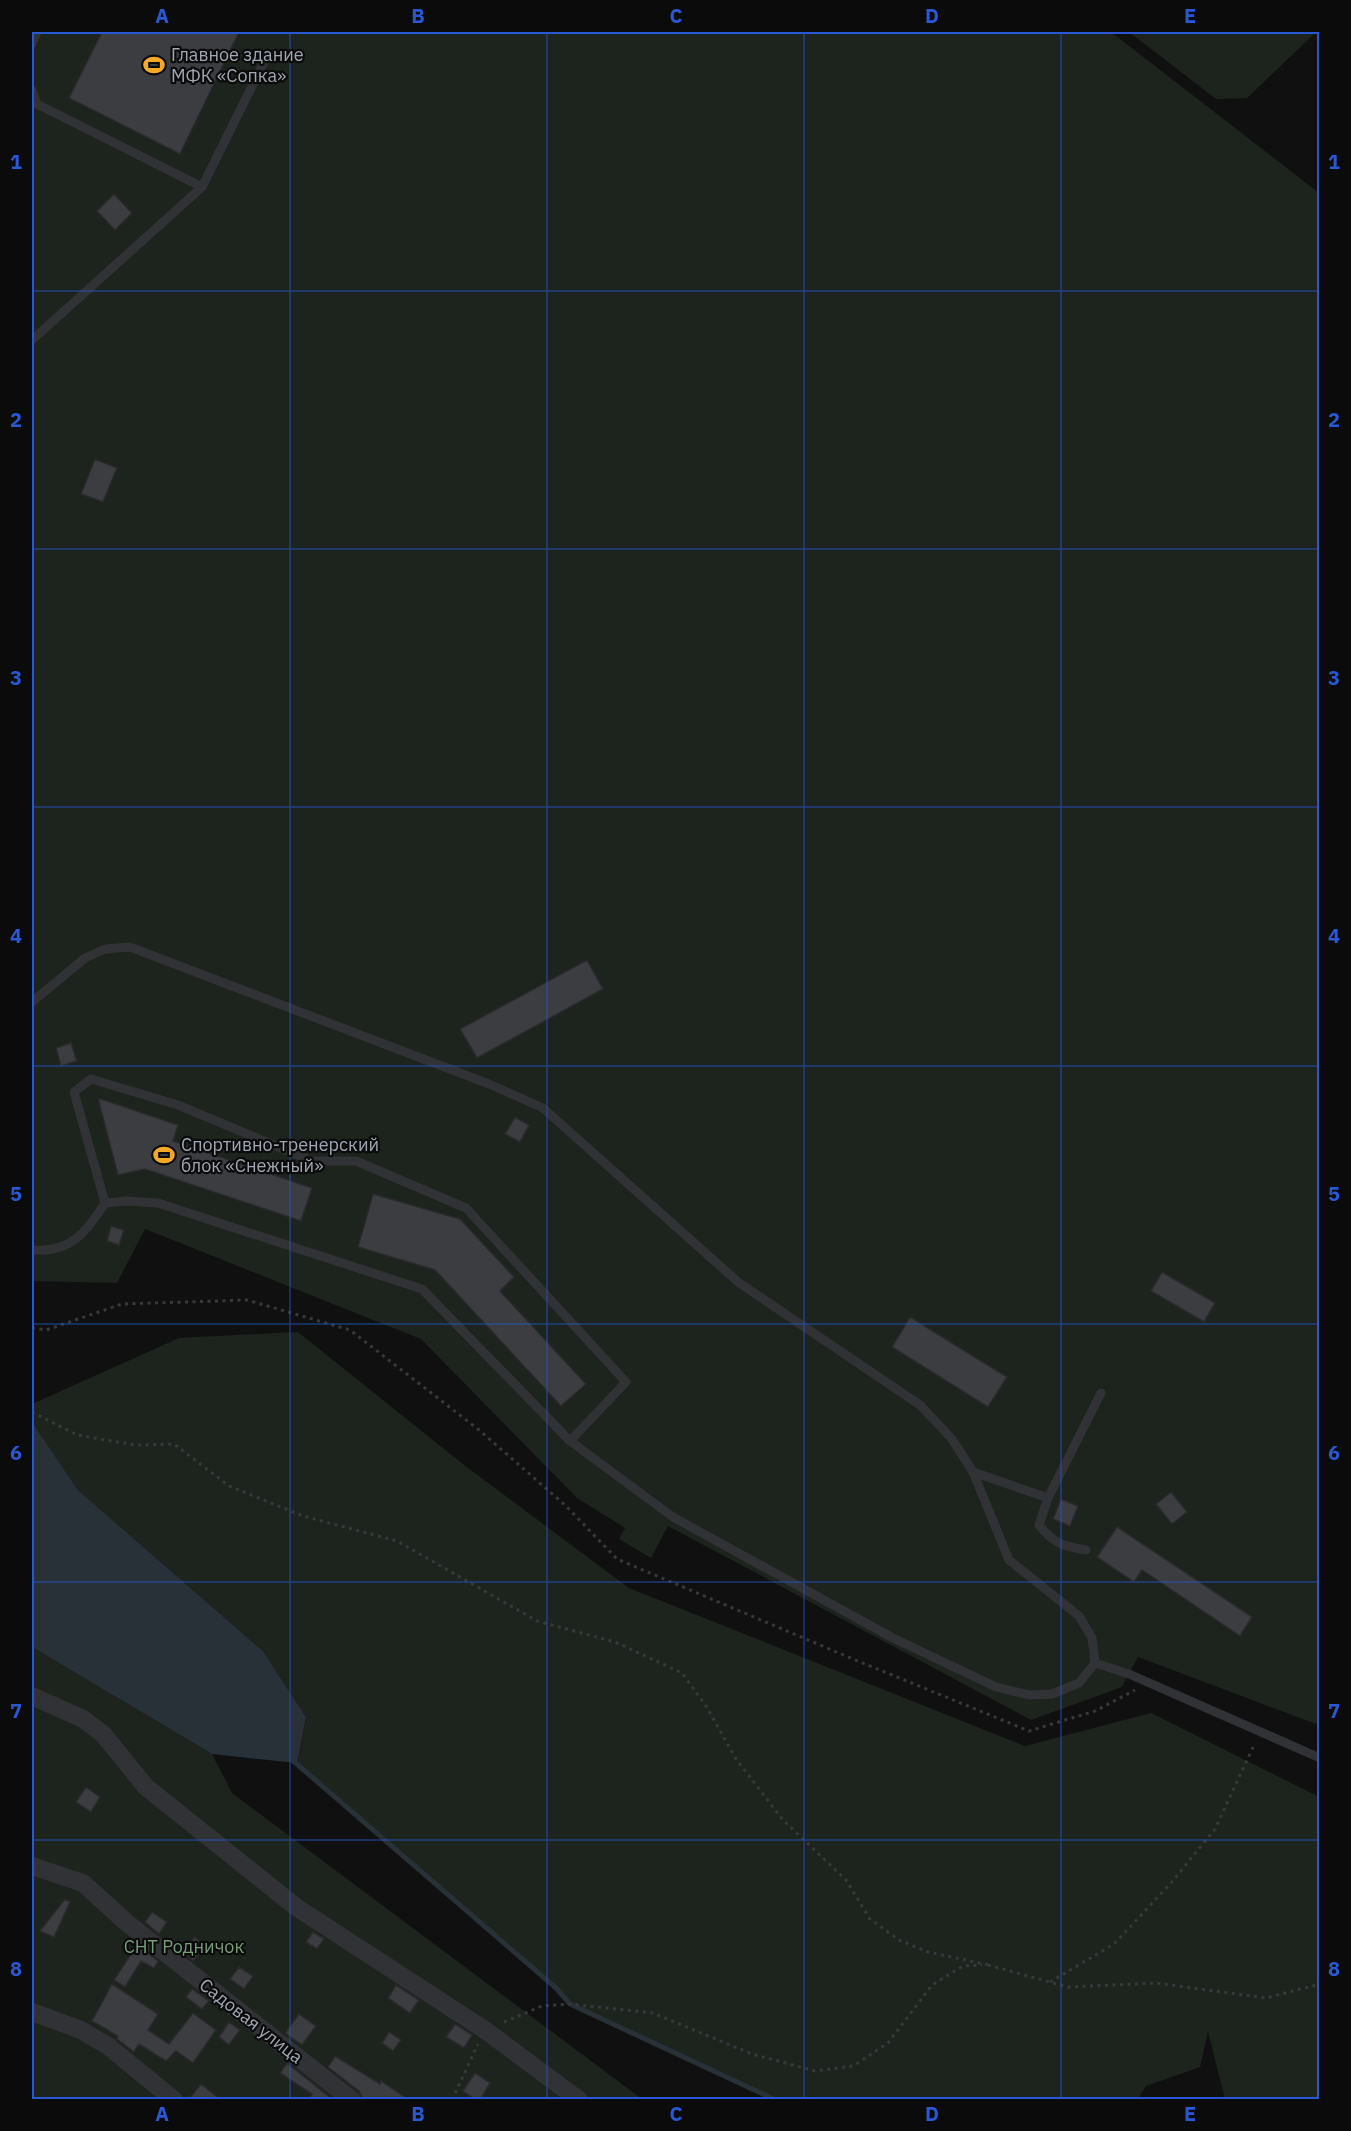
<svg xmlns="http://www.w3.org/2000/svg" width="1351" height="2131" viewBox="0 0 1351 2131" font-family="'IBM Plex Sans',sans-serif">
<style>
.green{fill:#1c241d}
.water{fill:#283137}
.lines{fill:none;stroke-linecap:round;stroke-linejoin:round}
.stream{stroke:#283137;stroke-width:5}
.building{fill:#3c3d41;stroke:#2a2a2d;stroke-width:1.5}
.path{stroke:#37393d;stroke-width:3;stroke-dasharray:3 4.5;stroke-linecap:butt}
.lane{stroke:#313236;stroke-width:9}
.street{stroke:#313236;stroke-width:18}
.grid{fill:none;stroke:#2a57d4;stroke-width:1.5;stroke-opacity:0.55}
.labels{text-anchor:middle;stroke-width:4.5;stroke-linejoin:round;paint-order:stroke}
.poi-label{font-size:18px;fill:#a1a7b3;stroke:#0b0b0c;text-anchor:start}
.park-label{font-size:18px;fill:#779e79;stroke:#0b0b0c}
.street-label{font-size:18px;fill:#a1a7b3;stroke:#0b0b0c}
.neatline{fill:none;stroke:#2a57d4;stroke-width:2}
.grid-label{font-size:20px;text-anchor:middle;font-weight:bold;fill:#2a57d4}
</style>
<rect width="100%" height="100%" fill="#101011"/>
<path class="green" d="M32,32H1111L1319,193L1320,1719L1316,1724L1138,1657L1122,1687L1031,1720L668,1526L651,1558L619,1539L625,1528L577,1498L421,1339L145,1229L117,1283L32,1281Z
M1129,32H1308L1313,35L1247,98L1216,99Z
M298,1332L464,1465L629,1588L1025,1746L1151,1713L1319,1797V2099H1225L1208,2032L1200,2067L1146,2086L1138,2099H776L570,2004L556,1988L297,1763L306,1717L263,1651L78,1490L32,1422V1404L179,1338Z
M32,1647L212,1754L232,1793L642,2099L32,2100Z"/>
<path class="water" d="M32,1422L78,1490L263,1651L306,1717L297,1763L212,1754L32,1647Z"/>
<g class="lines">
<path class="stream" d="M291,1759L556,1988L570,2004L776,2100"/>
</g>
<path class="building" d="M102,32H239L180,154L69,98Z
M114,194L132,213L115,230L97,211Z
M95,459L117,468L103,502L81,494Z
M587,960L603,989L477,1058L460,1029Z
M71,1043L77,1061L61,1066L56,1048Z
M98,1098L178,1125L173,1141L312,1188L301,1221L145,1169L118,1175Z
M515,1117L529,1125L520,1142L505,1134Z
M373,1194L460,1219L514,1277L500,1291L586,1384L561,1406L435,1270L358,1247Z
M111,1226L124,1230L119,1245L107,1241Z
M1162,1272L1215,1303L1204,1322L1151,1291Z
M910,1317L1007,1377L988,1407L892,1347Z
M1171,1492L1187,1512L1172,1524L1156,1504Z
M1061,1499L1078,1506L1070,1526L1053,1519Z
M1117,1527L1252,1617L1240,1636L1142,1570L1134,1582L1097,1557Z
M86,1787L100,1797L91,1812L76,1802Z
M65,1899L70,1902L54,1937L40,1931Z
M152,1912L167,1922L159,1934L145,1922Z
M313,1932L324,1939L317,1949L306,1942Z
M195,1937L206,1947L193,1961L182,1951Z
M137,1945L158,1961L154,1968L141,1961L125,1987L114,1980Z
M239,1967L253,1976L244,1989L230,1979Z
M112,1984L158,2014L148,2030L169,2044L193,2013L216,2030L193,2063L176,2051L166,2061L139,2044L134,2052L117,2039L118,2036L92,2021Z
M396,1985L419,2000L410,2013L388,1998Z
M192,1989L209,2001L202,2009L186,1997Z
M299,2014L316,2026L302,2045L285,2033Z
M229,2022L240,2030L229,2045L219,2037Z
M455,2024L472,2035L464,2048L446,2037Z
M389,2032L401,2040L393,2051L382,2043Z
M335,2056L380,2084L381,2081L409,2100H363L359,2091L328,2067Z
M287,2063L333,2100H308L312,2094L280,2073Z
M475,2073L490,2083L480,2100H476L463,2091Z
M201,2084L221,2100H188Z"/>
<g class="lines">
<path class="path" d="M32,1328L46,1330L122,1304L247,1300L350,1330L479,1430L565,1505L617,1559L853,1659L1029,1731L1095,1711L1135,1690
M32,1412L77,1435L135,1445L174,1444L229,1486L303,1516L397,1541L537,1621L615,1642L682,1673L706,1706L736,1759L783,1820L846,1880L870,1919L899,1940L928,1952L989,1965
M988,1965L1068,1987L1156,1983L1266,1998L1320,1984
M1050,1982L1114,1944L1171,1883L1215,1829L1255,1743
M504,2022L542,2006L570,2004L653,2013L752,2054L815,2071L853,2066L888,2043L932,1985L963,1966L982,1965
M452,2100L478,2044"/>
<path class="lane" d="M32,44L37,32
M32,90L37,104L202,187
M32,340L202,187L266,58
M32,1002L85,958L105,949L130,947L489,1084L543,1108L738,1282L920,1405L952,1439L973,1472L1009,1560L1079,1616L1092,1638L1095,1663
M105,1203L74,1092L91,1079L178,1105L312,1161H356L466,1208L626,1382L570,1441
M32,1250C71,1253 85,1233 105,1203L127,1201L158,1203L422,1289L570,1441L673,1517L893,1638L996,1687L1029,1695L1052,1694L1079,1683L1095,1663L1129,1674L1320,1758
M973,1472L1048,1498L1039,1525C1054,1544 1063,1546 1086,1550
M1048,1498L1101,1393"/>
<path class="street" d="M32,1696L83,1719L103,1734L146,1787L296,1907L485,2030L579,2100
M32,1866L83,1883L126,1922L352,2100
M32,2012L81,2030L108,2046L174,2100"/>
</g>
<path class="grid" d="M290,32V2100M547,32V2100M804,32V2100M1061,32V2100M32,291H1320M32,549H1320M32,807H1320M32,1066H1320M32,1324H1320M32,1582H1320M32,1840H1320"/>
<defs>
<symbol id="stadium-bare" viewBox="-9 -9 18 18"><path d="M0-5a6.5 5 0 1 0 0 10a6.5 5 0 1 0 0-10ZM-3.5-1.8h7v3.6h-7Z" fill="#f3a826" stroke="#0b0b0c" stroke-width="2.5" paint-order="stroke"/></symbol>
</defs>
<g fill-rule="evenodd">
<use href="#stadium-bare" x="139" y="50" width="30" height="30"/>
<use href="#stadium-bare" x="149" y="1140" width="30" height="30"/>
</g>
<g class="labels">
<g class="poi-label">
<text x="171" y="61">Главное здание<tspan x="171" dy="21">МФК «Сопка»</tspan></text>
<text x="181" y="1151">Спортивно-тренерский<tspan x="181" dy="21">блок «Снежный»</tspan></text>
</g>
<g class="park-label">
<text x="184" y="1953">СНТ Родничок</text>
</g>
<g class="street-label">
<text transform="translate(251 2021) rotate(38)" y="6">Садовая улица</text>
</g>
</g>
<rect width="1351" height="2131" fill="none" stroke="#0b0b0c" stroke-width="66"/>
<rect x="33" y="33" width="1285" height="2065" class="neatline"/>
<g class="grid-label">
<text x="162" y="23">A</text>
<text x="418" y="23">B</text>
<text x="676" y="23">C</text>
<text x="932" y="23">D</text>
<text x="1190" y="23">E</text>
<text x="16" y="169">1</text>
<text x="1334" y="169">1</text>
<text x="16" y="427">2</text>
<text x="1334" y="427">2</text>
<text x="16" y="685">3</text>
<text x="1334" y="685">3</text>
<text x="16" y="943">4</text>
<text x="1334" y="943">4</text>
<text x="16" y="1201">5</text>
<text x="1334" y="1201">5</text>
<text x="16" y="1460">6</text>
<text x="1334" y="1460">6</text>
<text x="16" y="1718">7</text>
<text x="1334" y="1718">7</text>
<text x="16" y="1976">8</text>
<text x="1334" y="1976">8</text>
<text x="162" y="2121">A</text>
<text x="418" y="2121">B</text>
<text x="676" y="2121">C</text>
<text x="932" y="2121">D</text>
<text x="1190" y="2121">E</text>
</g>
</svg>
